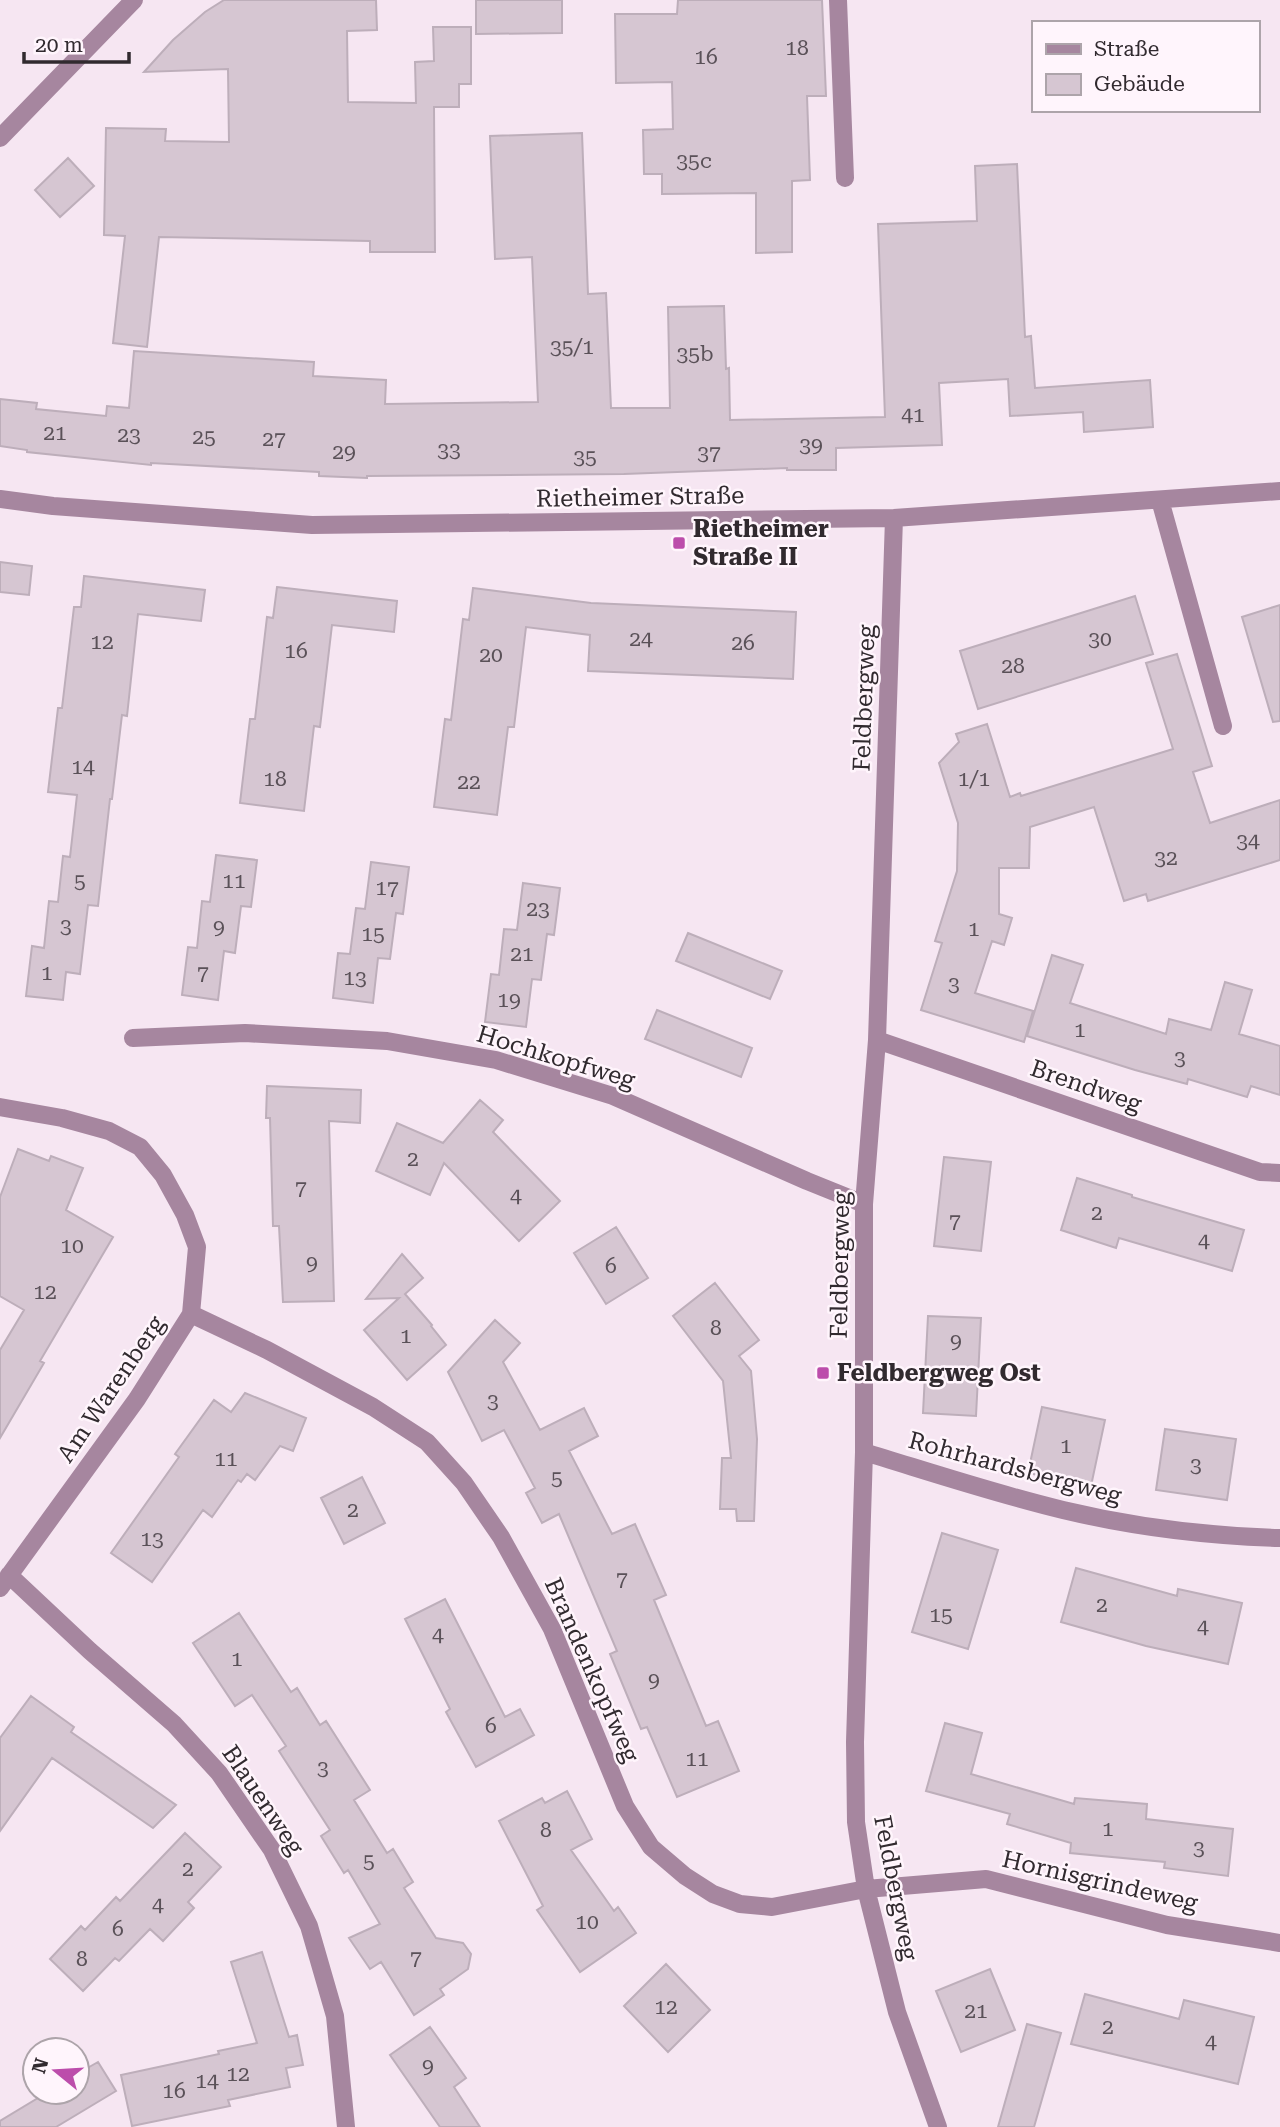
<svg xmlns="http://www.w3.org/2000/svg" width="1280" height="2127" viewBox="0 0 1280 2127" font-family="'Roboto Serif',serif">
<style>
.building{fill:#d6c6d2;stroke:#bdaeba;stroke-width:2}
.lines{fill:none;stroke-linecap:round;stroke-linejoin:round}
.minor{stroke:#a6869f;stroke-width:18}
.poi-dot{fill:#bc4dab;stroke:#fff5fc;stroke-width:2.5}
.labels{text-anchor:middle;stroke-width:5;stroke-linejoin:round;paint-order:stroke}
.number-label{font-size:21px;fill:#5a5158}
.street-label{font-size:24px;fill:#312a2f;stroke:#fff5fc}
.poi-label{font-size:24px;font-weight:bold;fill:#312a2f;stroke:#fff5fc;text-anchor:start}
</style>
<rect width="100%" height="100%" fill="#f6e6f2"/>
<path class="building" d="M224,0H376L377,30L347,31L348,102L416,103L415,62L434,61L433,27H471V84H459V107H434L435,252H370V241L159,237L147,347L113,343L125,236L104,235L106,128L166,129L165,141L229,142L228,69L144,72L173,40L205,12Z
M476,0H562V33L476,34Z
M678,0H822L826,96H807L810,180L792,181V252L756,253V193L662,194V174H644L643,130L673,129L672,82L616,83L615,14H677Z
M582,133L588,294L606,293L611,408H670L668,307L724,306L726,369L729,368L730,420L885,417L878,224L977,221L975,166L1017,164L1025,337L1031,336L1035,388L1150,380L1153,427L1084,432L1083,412L1010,416L1008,379L939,383L942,445L836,448V470H787V468L624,474L367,476V478L319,476V472L151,463V465L27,452V450L0,446V399L37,403L36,409L106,416L107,406L129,408L134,351L314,362L313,376L386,380L385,404L538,402L532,257L495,259L490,136Z
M68,158L94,186L60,217L35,190Z
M0,562L32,566L29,595L0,592Z
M84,576L205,590L201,621L138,614L127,716L122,715L112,799H110L98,906L88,905L80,974L66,972L63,1000L26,996L32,946L44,948L49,901L58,902L63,856L70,857L77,795L48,792L58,708H62L74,607H81Z
M277,587L397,601L394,632L332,625L320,727L314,726L304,811L240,803L250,719H255L267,617L273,618Z
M473,588L591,603L796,612L793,679L588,671L590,635L526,627L514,727H508L497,815L434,807L445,719L451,720L463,619L469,620Z
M1135,596L1153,654L978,709L960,651Z
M1280,605V721L1273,722L1242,617Z
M1177,654L1212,766L1193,772L1210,823L1280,800V860L1148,901L1146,894L1124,901L1094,807L1030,827L1029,868H999V914L1012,918L1004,945L992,941L975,993L1033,1011L1024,1042L921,1010L942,943L935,941L957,871L958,823L939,763L959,742L956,734L987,724L1010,797L1020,793L1021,796L1173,749L1146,663Z
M216,855L257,860L251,907L241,906L235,953L224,951L218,1000L182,995L188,947L197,948L202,901L210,902Z
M371,862L409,867L403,914L396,913L390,959L378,958L373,1003L333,998L338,953L350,954L356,908L365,909Z
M523,883L560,888L554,935L547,934L541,980L532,979L526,1027L485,1022L491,974L499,975L504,929L517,930Z
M688,933L782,971L770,999L676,961Z
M1052,955L1083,965L1070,1003L1166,1034L1169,1019L1211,1030L1225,982L1252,990L1239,1034L1280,1046V1095L1251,1086L1247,1097L1188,1079L1187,1084L1135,1070L1027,1036Z
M657,1010L752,1048L741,1077L645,1039Z
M267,1086L361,1090L360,1123L329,1121L334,1301L283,1302L279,1226H273L270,1118H266Z
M480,1100L503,1120L493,1132L560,1201L519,1241L444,1163L430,1195L376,1171L397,1123L443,1143Z
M18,1149L49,1161L51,1156L83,1168L66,1210L113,1237L40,1361L44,1363L0,1438V1350L24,1310L0,1296V1197Z
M944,1157L991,1162L981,1251L934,1246Z
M1077,1178L1132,1195V1197L1244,1230L1232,1271L1119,1238L1116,1248L1061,1230Z
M616,1227L648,1278L606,1304L574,1253Z
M402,1254L423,1278L405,1294L432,1325L431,1326L446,1345L407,1380L364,1330L399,1298L366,1299Z
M715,1283L759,1340L739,1356L751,1371L757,1439L754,1521H737L736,1509H720L722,1458H731L723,1381L673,1316Z
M928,1316L981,1318L976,1416L923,1413Z
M495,1320L520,1343L503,1362L540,1430L584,1408L598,1436L569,1451L612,1534L635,1524L666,1595L654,1600L706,1726L718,1721L739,1771L677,1797L647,1727L641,1729L610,1654L617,1651L559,1514L542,1523L526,1493L535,1488L504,1430L482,1441L448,1372Z
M245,1393L306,1418L293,1451L280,1446L255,1480L247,1474L241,1482L238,1480L212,1517L203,1510L152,1582L111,1553L179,1457L175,1454L214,1400L231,1412Z
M1042,1407L1105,1420L1091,1486L1028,1473Z
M1165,1429L1236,1439L1227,1500L1156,1490Z
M362,1477L385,1523L344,1544L321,1498Z
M942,1533L998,1550L968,1649L912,1632Z
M1076,1568L1177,1596L1178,1589L1242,1603L1228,1664L1146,1646L1061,1622Z
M445,1599L505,1717L520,1709L534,1735L476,1767L446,1712L450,1709L405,1619Z
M239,1613L291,1692L297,1688L320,1725L326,1721L370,1790L354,1800L387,1853L393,1849L413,1882L404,1888L436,1938L463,1943L471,1954L468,1969L440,1989L444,1995L414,2015L381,1962L370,1969L349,1938L380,1924L348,1870L344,1873L321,1836L330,1830L279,1751L286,1746L252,1695L235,1706L193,1643Z
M31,1696L74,1727L71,1732L176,1805L153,1828L52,1758L0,1831V1738Z
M945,1723L982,1733L971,1774L1074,1804L1075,1798L1147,1804L1146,1819L1233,1829L1228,1876L1164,1868L1165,1862L1070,1853L1071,1843L1007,1824L1010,1814L926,1791Z
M567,1791L592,1839L571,1850L614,1911L618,1907L636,1933L580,1972L537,1910L543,1906L499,1821L542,1798L545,1803Z
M185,1833L221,1867L188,1902L194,1908L163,1941L150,1929L119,1961L115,1958L83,1991L50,1959L81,1926L85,1930L116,1897L120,1901Z
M262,1952L289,2037L297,2035L303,2065L286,2068L290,2087L228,2100L230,2106L132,2126L121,2075L219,2054L218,2051L257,2043L231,1962Z
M666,1964L710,2010L668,2052L624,2006Z
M990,1969L1015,2030L961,2052L936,1991Z
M1085,1994L1179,2019L1184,2000L1254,2017L1238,2084L1071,2044Z
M1027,2024L1061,2033L1034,2127H998Z
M430,2027L466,2078L454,2087L480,2127H440L390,2055Z
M98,2062L116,2091L56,2127H0V2121L48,2092H77V2074Z"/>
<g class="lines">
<path class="minor" d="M838,0L845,178
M0,138L134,0
M0,499L53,506L312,525L894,518L1280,491
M1160,500L1223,726
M894,518L877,1040L864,1204V1452L855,1742L856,1822L866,1889L897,2012L938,2127
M133,1038L245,1033L387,1041L496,1060L613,1096L807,1181L864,1204
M877,1040L1260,1172L1280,1173
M0,1107L62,1118L109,1131L140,1147L163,1175L185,1215L197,1247L191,1314L137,1399L0,1588
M191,1314L267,1350L373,1407L427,1442L464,1483L501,1537L552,1629L625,1806L651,1847L685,1876L713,1894L740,1904L772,1907L866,1889L986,1879L1167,1925L1280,1943
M864,1452C930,1472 996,1494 1063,1510C1134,1527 1208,1536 1280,1538
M9,1575L90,1651L174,1724L219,1773L272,1850L309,1926L335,2016L346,2127"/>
</g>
<g class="poi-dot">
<rect x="672" y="536" width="14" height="14" rx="3.5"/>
<rect x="816" y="1366" width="14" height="14" rx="3.5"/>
</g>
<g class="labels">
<g class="number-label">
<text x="797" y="55">18</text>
<text x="706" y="64">16</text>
<text x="694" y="168">35c</text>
<text x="572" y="354">35/1</text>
<text x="695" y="361">35b</text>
<text x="913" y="422">41</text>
<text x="55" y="440">21</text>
<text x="129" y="442">23</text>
<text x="204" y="444">25</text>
<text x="274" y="446">27</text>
<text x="811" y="452">39</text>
<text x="449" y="457">33</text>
<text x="344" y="459">29</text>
<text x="709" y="460">37</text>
<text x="585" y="464">35</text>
<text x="641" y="646">24</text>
<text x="1100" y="646">30</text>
<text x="102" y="649">12</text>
<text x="743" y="650">26</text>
<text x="296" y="658">16</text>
<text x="491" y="662">20</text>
<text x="1013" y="673">28</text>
<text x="83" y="774">14</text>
<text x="275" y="786">18</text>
<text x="974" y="786">1/1</text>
<text x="469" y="789">22</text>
<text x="1248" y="848">34</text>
<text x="1166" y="865">32</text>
<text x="80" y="888">5</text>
<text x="234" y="888">11</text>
<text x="387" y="895">17</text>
<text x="538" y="916">23</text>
<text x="66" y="933">3</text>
<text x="219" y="934">9</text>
<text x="974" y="936">1</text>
<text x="373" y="941">15</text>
<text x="522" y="961">21</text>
<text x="47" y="980">1</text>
<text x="203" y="980">7</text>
<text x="355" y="985">13</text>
<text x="954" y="991">3</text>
<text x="509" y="1007">19</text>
<text x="1080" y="1037">1</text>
<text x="1180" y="1065">3</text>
<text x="413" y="1166">2</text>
<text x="301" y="1195">7</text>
<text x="516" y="1203">4</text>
<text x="1097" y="1220">2</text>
<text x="955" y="1228">7</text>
<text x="1204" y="1248">4</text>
<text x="72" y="1253">10</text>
<text x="312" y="1270">9</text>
<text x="611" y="1273">6</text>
<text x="45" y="1299">12</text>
<text x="716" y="1335">8</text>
<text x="406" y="1343">1</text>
<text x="956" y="1348">9</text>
<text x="493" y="1408">3</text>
<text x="1066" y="1453">1</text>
<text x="226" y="1466">11</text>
<text x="1196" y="1472">3</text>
<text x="557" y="1485">5</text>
<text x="353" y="1517">2</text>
<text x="152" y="1546">13</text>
<text x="622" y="1586">7</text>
<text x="1102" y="1612">2</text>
<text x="941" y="1622">15</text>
<text x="1203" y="1634">4</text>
<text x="438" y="1642">4</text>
<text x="237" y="1666">1</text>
<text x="654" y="1687">9</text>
<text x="491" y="1733">6</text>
<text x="697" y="1766">11</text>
<text x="323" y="1775">3</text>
<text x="1108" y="1836">1</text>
<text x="546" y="1837">8</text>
<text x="1199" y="1855">3</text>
<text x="369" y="1868">5</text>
<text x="188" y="1876">2</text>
<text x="158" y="1912">4</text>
<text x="587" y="1929">10</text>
<text x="118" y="1936">6</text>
<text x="416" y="1965">7</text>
<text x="82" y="1966">8</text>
<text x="666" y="2014">12</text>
<text x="976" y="2018">21</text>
<text x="1108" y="2034">2</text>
<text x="1211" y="2049">4</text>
<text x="428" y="2073">9</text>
<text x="238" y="2081">12</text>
<text x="207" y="2088">14</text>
<text x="174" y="2098">16</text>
</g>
<g class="street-label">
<text transform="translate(640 497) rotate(-1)" y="8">Rietheimer Straße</text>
<text transform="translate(864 698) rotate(-88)" y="8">Feldbergweg</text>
<text transform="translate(556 1057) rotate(17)" y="8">Hochkopfweg</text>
<text transform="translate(1086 1086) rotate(19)" y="8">Brendweg</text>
<text transform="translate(840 1265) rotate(-89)" y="8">Feldbergweg</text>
<text transform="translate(111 1389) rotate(-56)" y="8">Am Warenberg</text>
<text transform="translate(1015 1468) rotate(15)" y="8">Rohrhardsbergweg</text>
<text transform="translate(592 1670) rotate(66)" y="8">Brandenkopfweg</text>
<text transform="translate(263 1800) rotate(56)" y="8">Blauenweg</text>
<text transform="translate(1100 1881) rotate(13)" y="8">Hornisgrindeweg</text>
<text transform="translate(896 1888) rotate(79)" y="8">Feldbergweg</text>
</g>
<g class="poi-label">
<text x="693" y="537">Rietheimer<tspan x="693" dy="28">Straße II</tspan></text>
<text x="837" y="1381">Feldbergweg Ost</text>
</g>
</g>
<rect x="1032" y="21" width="228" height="91" fill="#fff5fc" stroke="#ada4aa" stroke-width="2"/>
<rect x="1046" y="44" width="35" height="10" fill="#a6869f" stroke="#ada4aa" stroke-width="2"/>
<text x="1094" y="56" font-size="21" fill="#312a2f">Straße</text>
<rect x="1046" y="74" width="35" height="21" fill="#d6c6d2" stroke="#ada4aa" stroke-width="2"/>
<text x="1094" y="91" font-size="21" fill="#312a2f">Gebäude</text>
<g transform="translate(56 2071) rotate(288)"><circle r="33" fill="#fff5fc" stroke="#ada4aa" stroke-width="2"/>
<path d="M0-5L12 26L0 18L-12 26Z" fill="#bc4dab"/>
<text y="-10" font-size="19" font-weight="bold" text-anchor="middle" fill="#312a2f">N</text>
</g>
<path d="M24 52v10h105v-10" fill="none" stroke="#312a2f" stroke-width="3.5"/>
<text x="35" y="52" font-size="21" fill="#312a2f" stroke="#fff5fc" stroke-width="5" paint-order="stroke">20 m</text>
</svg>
